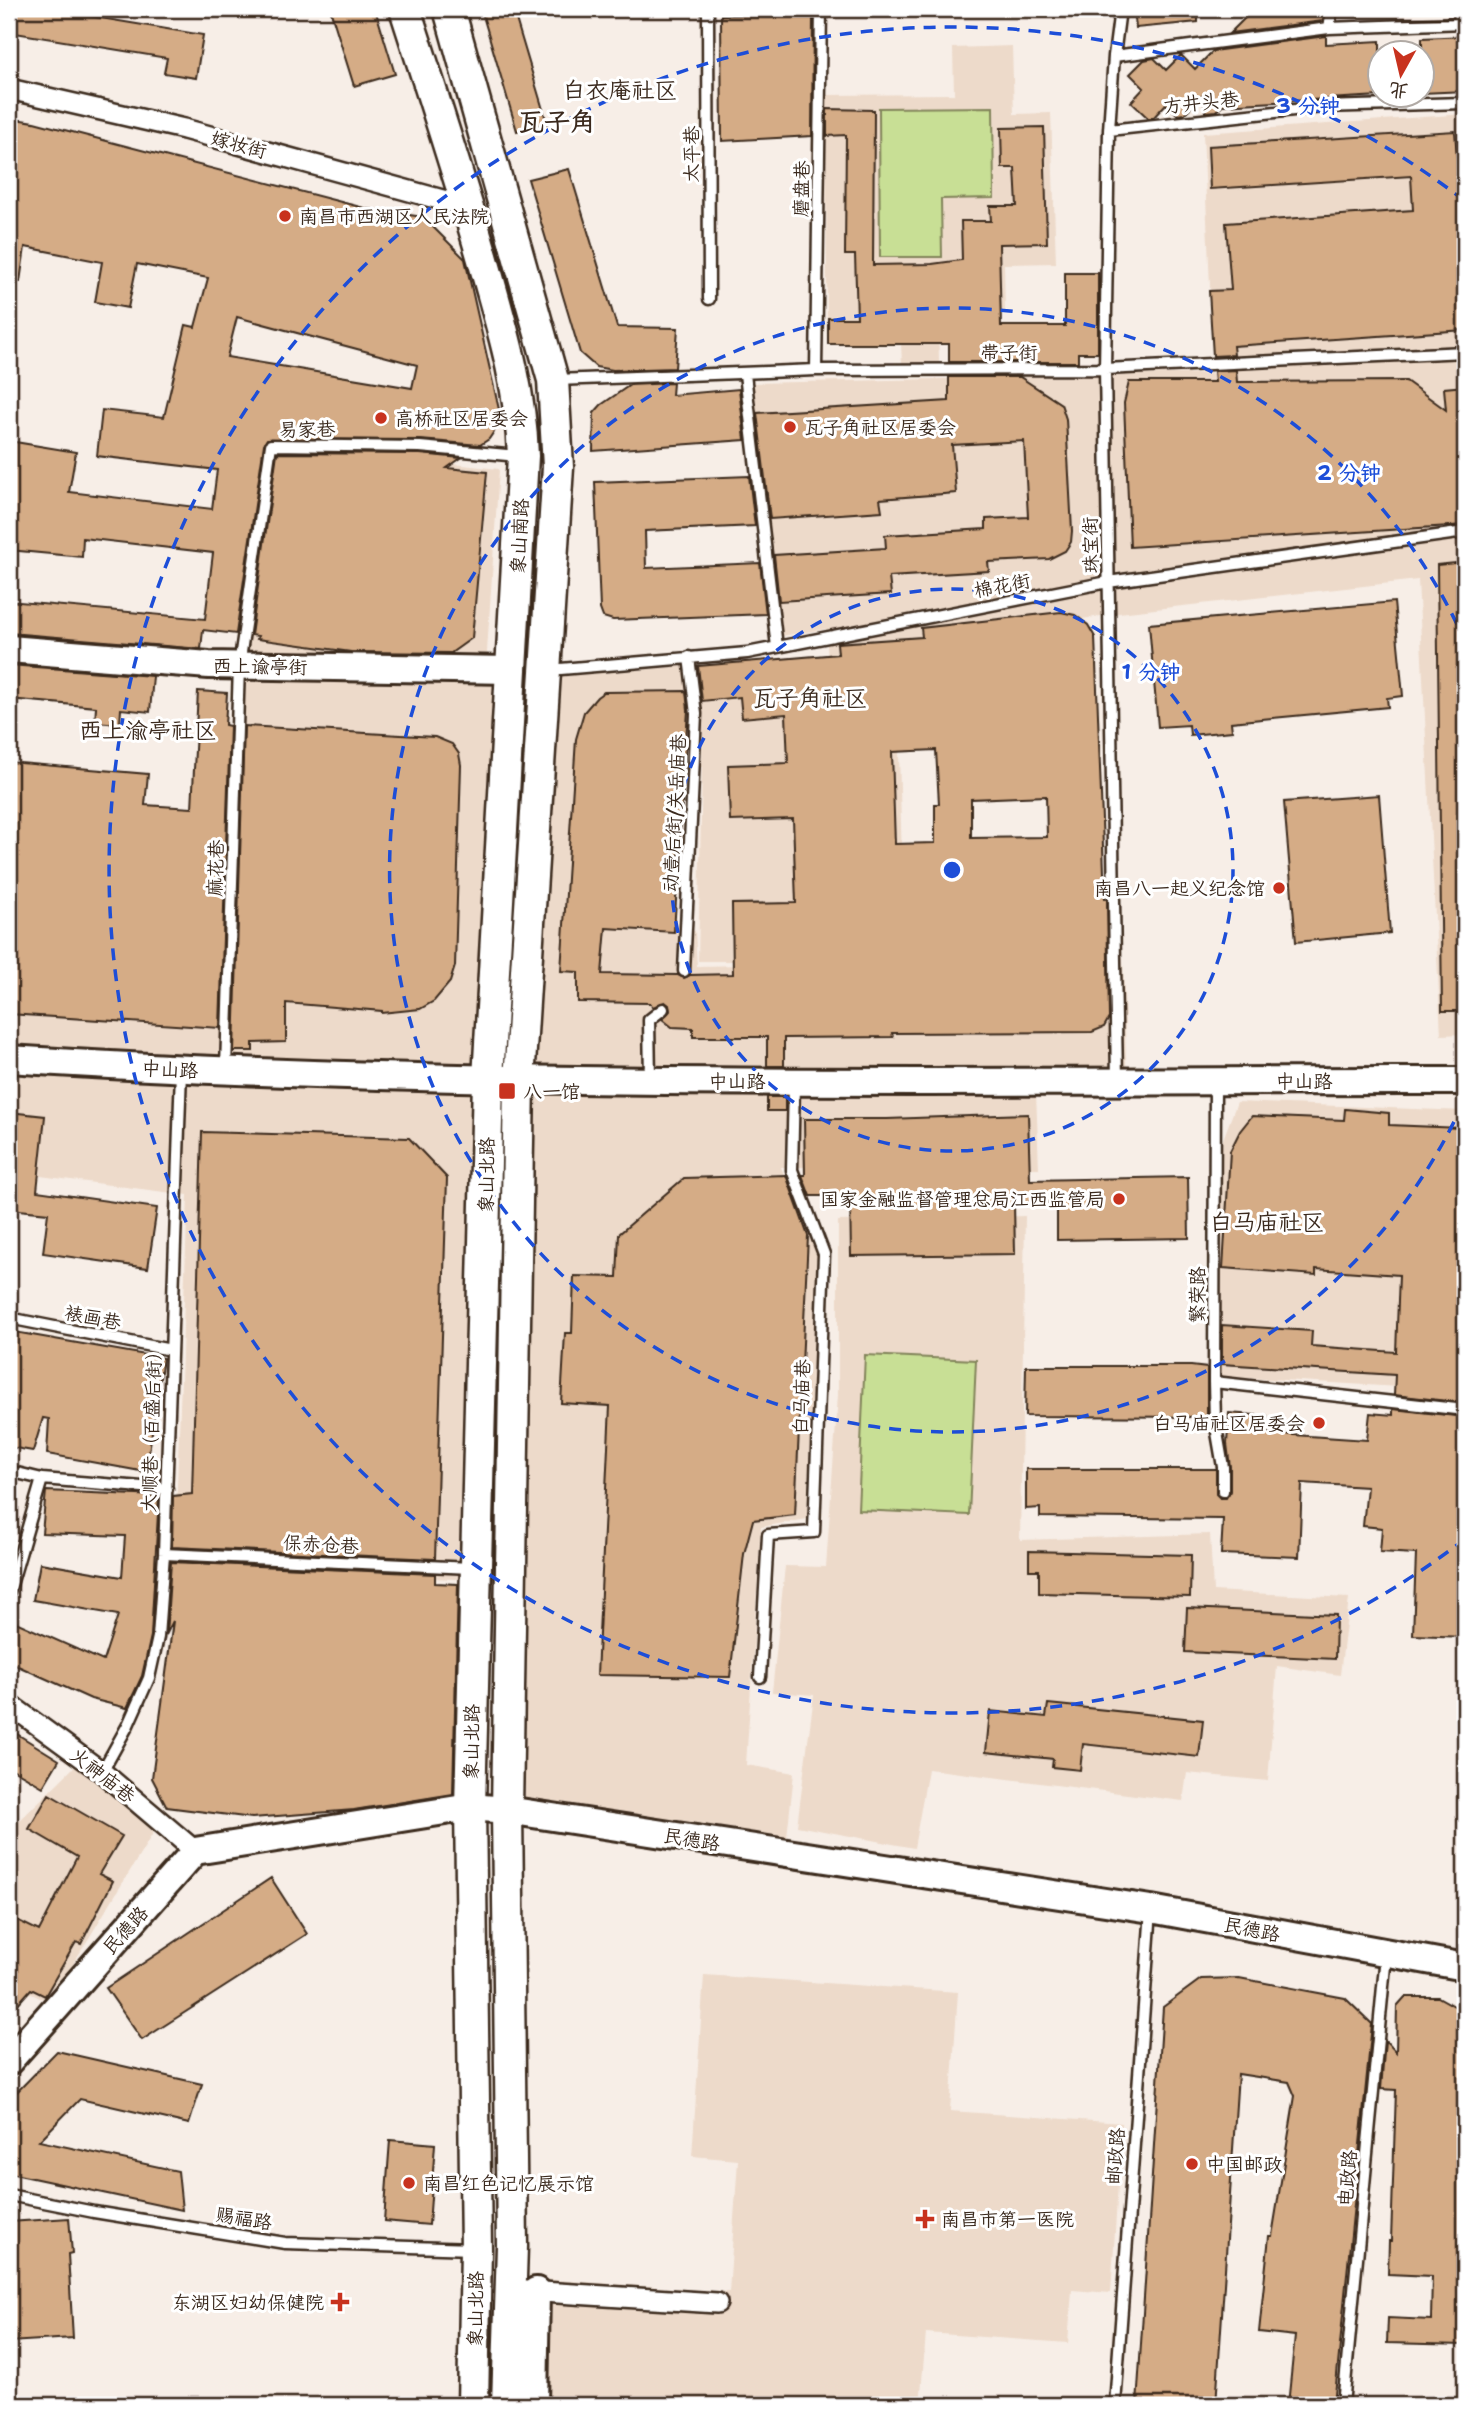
<svg xmlns="http://www.w3.org/2000/svg" width="1474" height="2414" viewBox="0 0 1474 2414" font-family="'Shantell Sans','LXGW WenKai TC',sans-serif">
<style>
.built{fill:#eddaca}
.green{fill:#c8df95;stroke:#82845a;stroke-width:2}
.building{fill:#d5ac86;stroke:#3b2a1e;stroke-width:2;fill-rule:evenodd}
.lines{fill:none;stroke-linecap:round;stroke-linejoin:round}
.lane-casing{stroke:#3b2a1e;stroke-width:15}
.street-casing{stroke:#3b2a1e;stroke-width:24}
.secondary-casing{stroke:#3b2a1e;stroke-width:32}
.primary-casing{stroke:#3b2a1e;stroke-width:35}
.lane{stroke:#fff;stroke-width:10}
.street{stroke:#fff;stroke-width:19}
.secondary{stroke:#fff;stroke-width:26}
.primary{stroke:#fff;stroke-width:30}
.ring{fill:none;stroke:#1d4ed8;stroke-width:3.5;stroke-dasharray:12 9}
.poi-dot{fill:#c8321e;stroke:#fff;stroke-width:2.5}
.labels{text-anchor:middle;stroke-width:6;stroke-linejoin:round;paint-order:stroke}
.street-label{font-size:19px;fill:#3b2a1e;stroke:#fff}
.poi-label{font-size:19px;fill:#3b2a1e;stroke:#fff;text-anchor:start}
.quarter-label{font-size:23px;fill:#3b2a1e;stroke:#fff}
.district-label{font-size:26px;font-weight:bold;fill:#3b2a1e;stroke:#fff}
.centre{fill:#1d4ed8;stroke:#fff;stroke-width:3.5}
.ring-label{font-size:21px;text-anchor:middle;font-weight:bold;fill:#1d4ed8;stroke:#fff;stroke-width:6;stroke-linejoin:round;paint-order:stroke}
</style>
<rect width="100%" height="100%" fill="#f7eee7"/>
<filter id="ink" filterUnits="userSpaceOnUse"><feTurbulence type="fractalNoise" baseFrequency=".0143" numOctaves="2"/><feDisplacementMap in="SourceGraphic" scale="14" xChannelSelector="R" yChannelSelector="G"/><feConvolveMatrix kernelMatrix="1 2 1 2 8 2 1 2 1" color-interpolation-filters="sRGB"/></filter>
<g filter="url(#ink)">
<path class="built" d="M1012,46L1014,114L1051,113L1056,263L1004,264L1005,313L938,315L939,364L902,365L901,343L827,345L826,95L954,94L953,48Z
M1465,114V1034L1441,1035L1418,580L1119,613L828,661L826,629L775,637L761,521L752,383L1214,373L1203,133Z
M276,449L353,453L499,469L485,682L686,666L692,713L691,743L624,738L614,924L695,931L697,966L1123,957L1127,1092L1036,1093L1039,1168L781,1167L817,1255L807,1519L761,1527L746,1765L794,1773L787,1837L525,1799L526,1582L174,1567L188,1195L9,1172V994L223,1014L235,656L264,450Z
M819,655L824,722L898,716L903,898L804,961H698L703,711L699,701L696,666Z
M1237,1102L1465,1111V1391L1214,1376L1222,1142Z
M1025,1216L1020,1540L1210,1534L1213,1591L1349,1598L1340,1675L1277,1666L1268,1781L1187,1773L1183,1801L928,1769L914,1848L797,1826L814,1695L772,1692L785,1566L826,1567L838,1395V1221Z
M75,1766L155,1830L51,2000L40,1998L9,1983V1831Z
M704,1975L958,1992L950,2111L1122,2123L1111,2293L1072,2290L1068,2343L926,2333L920,2405H530L539,2279L729,2292L738,2160L692,2156Z"/>
<path class="green" d="M993,107L994,198L941,199L942,257H880L879,108Z
M865,1355L976,1360L969,1515L858,1510Z"/>
<path class="building" d="M12,9H47L203,35L196,78L164,73L167,58L9,32Z
M330,9H375L395,74L354,86Z
M481,9H513L547,123L517,131Z
M1134,9H1198V22L1136,28Z
M1254,9H1323L1324,13L1323,21L1230,33Z
M721,15L813,16L812,136L722,141Z
M1326,36V44L1380,41V96L1222,105L1217,111L1205,112L1204,94L1184,114L1178,115L1166,104L1153,118H1148L1131,102L1144,88L1130,74L1144,60L1154,58L1166,70L1181,55L1195,69L1213,51Z
M1465,36V91L1422,93V38Z
M827,109L874,110L873,265L932,264L962,260L961,221H991L990,206H1017L1015,168H1002L1001,128L1044,127L1047,243L999,244L1001,326H1065V273H1098V353H1078V362H949V344H828V318H857L855,255H845L846,135L827,136Z
M9,118L34,122L368,209L423,217L465,259L500,414L497,427L489,439L480,445L420,440L267,439L264,444L236,634L203,630L201,649L9,633V601L205,619L213,553L83,538L82,557L9,550V441L76,452L69,492L212,509L217,470L97,456L102,410L164,417L186,325L195,327L208,278L137,264L128,308L95,302L102,262L25,247L20,282L9,281ZM237,317L417,365L412,388L227,357Z
M1455,131L1464,251L1465,330L1233,346L1234,355L1213,356L1209,291L1231,290L1226,223L1413,210L1411,176L1210,189L1208,146Z
M569,169L617,327L678,328L675,368L613,370L596,367L580,353L528,179Z
M1236,370L1237,382L1406,381L1446,410L1444,388L1465,386V525L1130,547L1124,403L1129,382H1215L1214,371Z
M949,377H1020L1061,404L1066,419L1072,531L1071,542L1065,551L1049,559L988,562L989,571L889,577L891,594L779,601L774,555L886,548L885,535L986,529V519L1028,517L1024,441L952,445L956,493L880,499L882,511L770,519L757,413L949,401Z
M673,383L672,395L739,389L745,440L593,451L594,413L601,405L630,385Z
M277,453L420,454L461,458L447,468L487,472L472,638L451,653L351,652L257,639L258,636L251,635Z
M749,476L755,526L645,531L646,568L760,563L766,614L613,620L603,617L600,609L595,482Z
M1465,562V1011H1442L1437,565Z
M1394,602L1403,696L1387,698L1388,707L1231,722L1232,731L1190,735L1189,725L1158,727L1149,624Z
M1061,612L1075,615L1088,625L1095,637L1105,899H1107L1109,1018L1104,1027L1092,1032L892,1033L893,1037L784,1038V1066H767V1037H693V1028L672,1027L662,1019L670,1011L669,1005L665,1002L653,1007L650,1003L578,1002V972L561,971L576,739L584,712L597,697L604,692L686,691L688,710L674,932L606,928L602,974L678,975L684,978L690,975L733,974L732,904L796,903L793,819L730,821L728,765L788,763L786,714L742,718L740,697L702,701L698,666L838,654L837,643L922,637L921,628ZM936,750L939,804H935V843L895,844L892,752ZM1046,796L1047,837L971,838V799Z
M9,665L153,676L150,712L121,709L120,724L95,722L96,707L9,699Z
M198,691L227,693L225,725L230,726L220,1028L9,1014V762L148,774L145,805L192,808Z
M244,726L435,737L452,744L459,754L461,765L455,966L450,982L434,1001L420,1009L382,1013V1011L286,1003V1042L253,1043V1051H234Z
M1379,795L1390,933L1296,942L1284,802Z
M767,1097H785V1111H767Z
M1345,1109L1389,1113V1125L1461,1128V1139L1465,1140V1403L1394,1395L1395,1375L1222,1364V1325L1312,1331L1311,1346L1396,1352L1399,1275L1316,1269V1275L1223,1268L1230,1151L1240,1131L1252,1116L1344,1120Z
M9,1112L45,1116L37,1191L157,1208L148,1268L43,1253L48,1213L9,1209Z
M1028,1114L1030,1180L1188,1177L1189,1238L1057,1240V1202L1014,1203L1015,1254L851,1256L850,1196H810L802,1175H805L804,1119H887Z
M202,1132L409,1138L447,1178L435,1559L172,1547L173,1496L192,1494Z
M786,1175L808,1236L795,1515L753,1520L744,1554L730,1677L597,1675L610,1406L561,1403L565,1333H572L574,1276L617,1277L619,1234L684,1178Z
M9,1331L163,1358L146,1472L47,1454L49,1419L43,1418L33,1451L9,1447Z
M1026,1366H1191L1207,1368V1417L1025,1416Z
M1393,1409L1465,1417V1637L1413,1635L1416,1554L1380,1552L1382,1528L1363,1526L1367,1487L1302,1483L1299,1557L1221,1554L1223,1519L1040,1517V1508L1026,1509V1469H1216V1494L1220,1498H1226L1230,1491V1467L1227,1444L1229,1413L1267,1416L1265,1433L1367,1440L1370,1413L1393,1415Z
M46,1491L159,1496L151,1636L142,1676L127,1708L91,1699L9,1662V1640L16,1622L103,1661L118,1615L33,1600L40,1563L122,1577L125,1536L42,1533Z
M1029,1551L1191,1555L1190,1597L1039,1593V1570H1029Z
M171,1562L435,1574V1583L458,1584L453,1794L354,1810L252,1818L167,1807L152,1778L173,1621L166,1635Z
M1187,1608L1336,1615L1335,1659L1185,1652Z
M1048,1704L1203,1720L1199,1757L1083,1744L1080,1770L1052,1767L1053,1759L986,1752L990,1711L1046,1717Z
M9,1729L59,1760L43,1787L9,1767Z
M49,1794L122,1836L99,1874L113,1881L81,1944L76,1942L45,1996L31,1989L9,2014V1916L39,1931L77,1857L29,1829Z
M271,1878L307,1934L142,2040L106,1988Z
M1239,1978L1345,1998L1372,2024L1334,2405H1288L1295,2336L1259,2332L1269,2236H1272L1295,2096L1289,2082L1238,2074L1216,2405H1137L1163,2007L1201,1979Z
M1405,1997H1438L1465,2012V2345L1387,2343L1388,2318L1431,2320L1432,2276L1388,2274L1389,2241H1391L1396,2090L1381,2089L1385,2040L1396,2052L1397,2006Z
M57,2051L202,2084L189,2124L80,2099L39,2141L178,2171L182,2210L14,2174L9,2170V2100Z
M390,2140L435,2144L429,2225L384,2221Z
M69,2218L72,2253L68,2254L73,2338L9,2342V2222Z"/>
<g class="lines">
<defs>
<path id="lane" d="M708,9L709,299
M1329,28L1332,9
M1114,56L1329,28L1465,23
M1109,130L1322,107L1465,103
M816,370L821,9
M745,374L777,647
M556,380L816,370L1105,369L1465,352
M549,670L747,653L1108,582L1465,532
M684,971L696,714L689,657
M226,1068L239,666L271,445L420,447L519,456
M650,1079L649,1020L663,1009
M1117,1080L1105,369L1109,130L1114,56L1120,9
M1215,1081L1214,1382L1215,1421L1223,1467V1491
M9,1318L171,1350
M1214,1382L1465,1410
M9,1471L42,1479L167,1489
M164,1554L471,1568
M9,1592L42,1479
M760,1677L768,1535L814,1532L824,1254L792,1170L794,1085
M102,1772L128,1725L149,1678L158,1637L164,1554L181,1071
M9,2195L94,2212L285,2243L473,2249
M1115,2405L1151,1910
M1343,2405L1386,1955"/>
<path id="street" d="M9,89L184,129L468,207
M9,1704L102,1772L195,1851
M526,2291L717,2303"/>
<path id="secondary" d="M9,649L209,665L511,670
M9,1059C494,1091 980,1080 1465,1081
M9,2061L195,1851L470,1807L507,1810L1151,1909L1465,1967
M534,2405L536,2291"/>
<path id="primary" d="M405,9C432,93 460,178 484,263C502,327 521,389 523,456L488,1079L486,1162L470,1807L476,2249L473,2405
M449,9L553,380L558,467L519,1081L507,1810L512,2246L507,2405"/>
</defs>
<use href="#lane" class="lane-casing"/>
<use href="#street" class="street-casing"/>
<use href="#secondary" class="secondary-casing"/>
<use href="#primary" class="primary-casing"/>
<use href="#lane" class="lane"/>
<use href="#street" class="street"/>
<use href="#secondary" class="secondary"/>
<use href="#primary" class="primary"/>
</g>
</g>
<g class="ring">
<circle cx="952" cy="870" r="281"/>
<path d="M1463 1103A562 562 0 1 1 1463 637"/>
<path d="M1465 1539A843 843 0 1 1 1465 201"/>
</g>
<g class="poi-dot">
<circle cx="285" cy="216" r="7"/>
<circle cx="381" cy="418" r="7"/>
<circle cx="790" cy="427" r="7"/>
<circle cx="1279" cy="888" r="7"/>
<rect x="498" y="1082" width="18" height="18" rx="3.5"/>
<circle cx="1119" cy="1199" r="7"/>
<circle cx="1319" cy="1423" r="7"/>
<circle cx="1192" cy="2164" r="7"/>
<circle cx="409" cy="2183" r="7"/>
<path d="M921.5 2208.5h7v7h7v7h-7v7h-7v-7h-7v-7h7z"/>
<path d="M336.5 2291.5h7v7h7v7h-7v7h-7v-7h-7v-7h7z"/>
</g>
<g class="labels">
<g class="street-label">
<text transform="translate(1201 102) rotate(-6)" y="7">方井头巷</text>
<text transform="translate(239 144) rotate(15)" y="7">嫁妆街</text>
<text transform="translate(691 154) rotate(-90)" y="7">太平巷</text>
<text transform="translate(801 189) rotate(-89)" y="7">磨盘巷</text>
<text x="1009" y="359">带子街</text>
<text transform="translate(307 429) rotate(-1)" y="7">易家巷</text>
<text transform="translate(519 536) rotate(-87)" y="7">象山南路</text>
<text transform="translate(1090 545) rotate(-91)" y="7">珠宝街</text>
<text transform="translate(1002 585) rotate(-11)" y="7">棉花街</text>
<text transform="translate(260 666) rotate(1)" y="7">西上谕亭街</text>
<text transform="translate(674 813) rotate(-87)" y="7">动壹后街/关岳庙巷</text>
<text transform="translate(215 868) rotate(-88)" y="7">麻花巷</text>
<text transform="translate(170 1069) rotate(3)" y="7">中山路</text>
<text x="737" y="1088">中山路</text>
<text x="1304" y="1088">中山路</text>
<text transform="translate(486 1175) rotate(-89)" y="7">象山北路</text>
<text transform="translate(1197 1295) rotate(-90)" y="7">繁荣路</text>
<text transform="translate(93 1317) rotate(11)" y="7">裱画巷</text>
<text transform="translate(801 1397) rotate(-88)" y="7">白马庙巷</text>
<text transform="translate(151 1427) rotate(-88)" y="7">大顺巷（百盛后街）</text>
<text transform="translate(321 1544) rotate(3)" y="7">保赤仓巷</text>
<text transform="translate(471 1742) rotate(-89)" y="7">象山北路</text>
<text transform="translate(103 1775) rotate(38)" y="7">火神庙巷</text>
<text transform="translate(692 1839) rotate(9)" y="7">民德路</text>
<text transform="translate(1252 1929) rotate(11)" y="7">民德路</text>
<text transform="translate(125 1930) rotate(-48)" y="7">民德路</text>
<text transform="translate(1115 2156) rotate(-86)" y="7">邮政路</text>
<text transform="translate(1347 2178) rotate(-85)" y="7">电政路</text>
<text transform="translate(244 2218) rotate(9)" y="7">赐福路</text>
<text transform="translate(475 2309) rotate(-89)" y="7">象山北路</text>
</g>
<g class="poi-label">
<text x="299" y="223">南昌市西湖区人民法院</text>
<text x="395" y="425">高桥社区居委会</text>
<text x="804" y="434">瓦子角社区居委会</text>
<text x="1265" y="895" text-anchor="end">南昌八一起义纪念馆</text>
<text x="523" y="1098">八一馆</text>
<text x="1105" y="1206" text-anchor="end">国家金融监督管理总局江西监管局</text>
<text x="1305" y="1430" text-anchor="end">白马庙社区居委会</text>
<text x="1206" y="2171">中国邮政</text>
<text x="423" y="2190">南昌红色记忆展示馆</text>
<text x="941" y="2226">南昌市第一医院</text>
<text x="324" y="2309" text-anchor="end">东湖区妇幼保健院</text>
</g>
<g class="quarter-label">
<text x="620" y="98">白衣庵社区</text>
<text x="810" y="706">瓦子角社区</text>
<text x="148" y="738">西上渝亭社区</text>
<text x="1267" y="1230">白马庙社区</text>
</g>
<g class="district-label">
<text x="557" y="131">瓦子角</text>
</g>
</g>
<circle cx="952" cy="870" r="10" class="centre"/>
<g class="ring-label">
<text x="1308" y="113">3 分钟</text>
<text x="1349" y="480">2 分钟</text>
<text x="1151" y="679">1 分钟</text>
</g>
<rect width="1474" height="2414" fill="none" stroke="#fff" stroke-width="35"/>
<rect x="18" y="18" width="1439" height="2379" fill="none" stroke="#3b2a1e" stroke-width="2.5" filter="url(#ink)"/>
<g transform="translate(1401 74) rotate(188)"><circle r="33" fill="#ffffff" stroke="#b1aaa5" stroke-width="2"/>
<path d="M0-5L12 26L0 18L-12 26Z" fill="#c8321e"/>
<text y="-10" font-size="19" font-weight="bold" text-anchor="middle" fill="#3b2a1e">北</text>
</g>
</svg>
